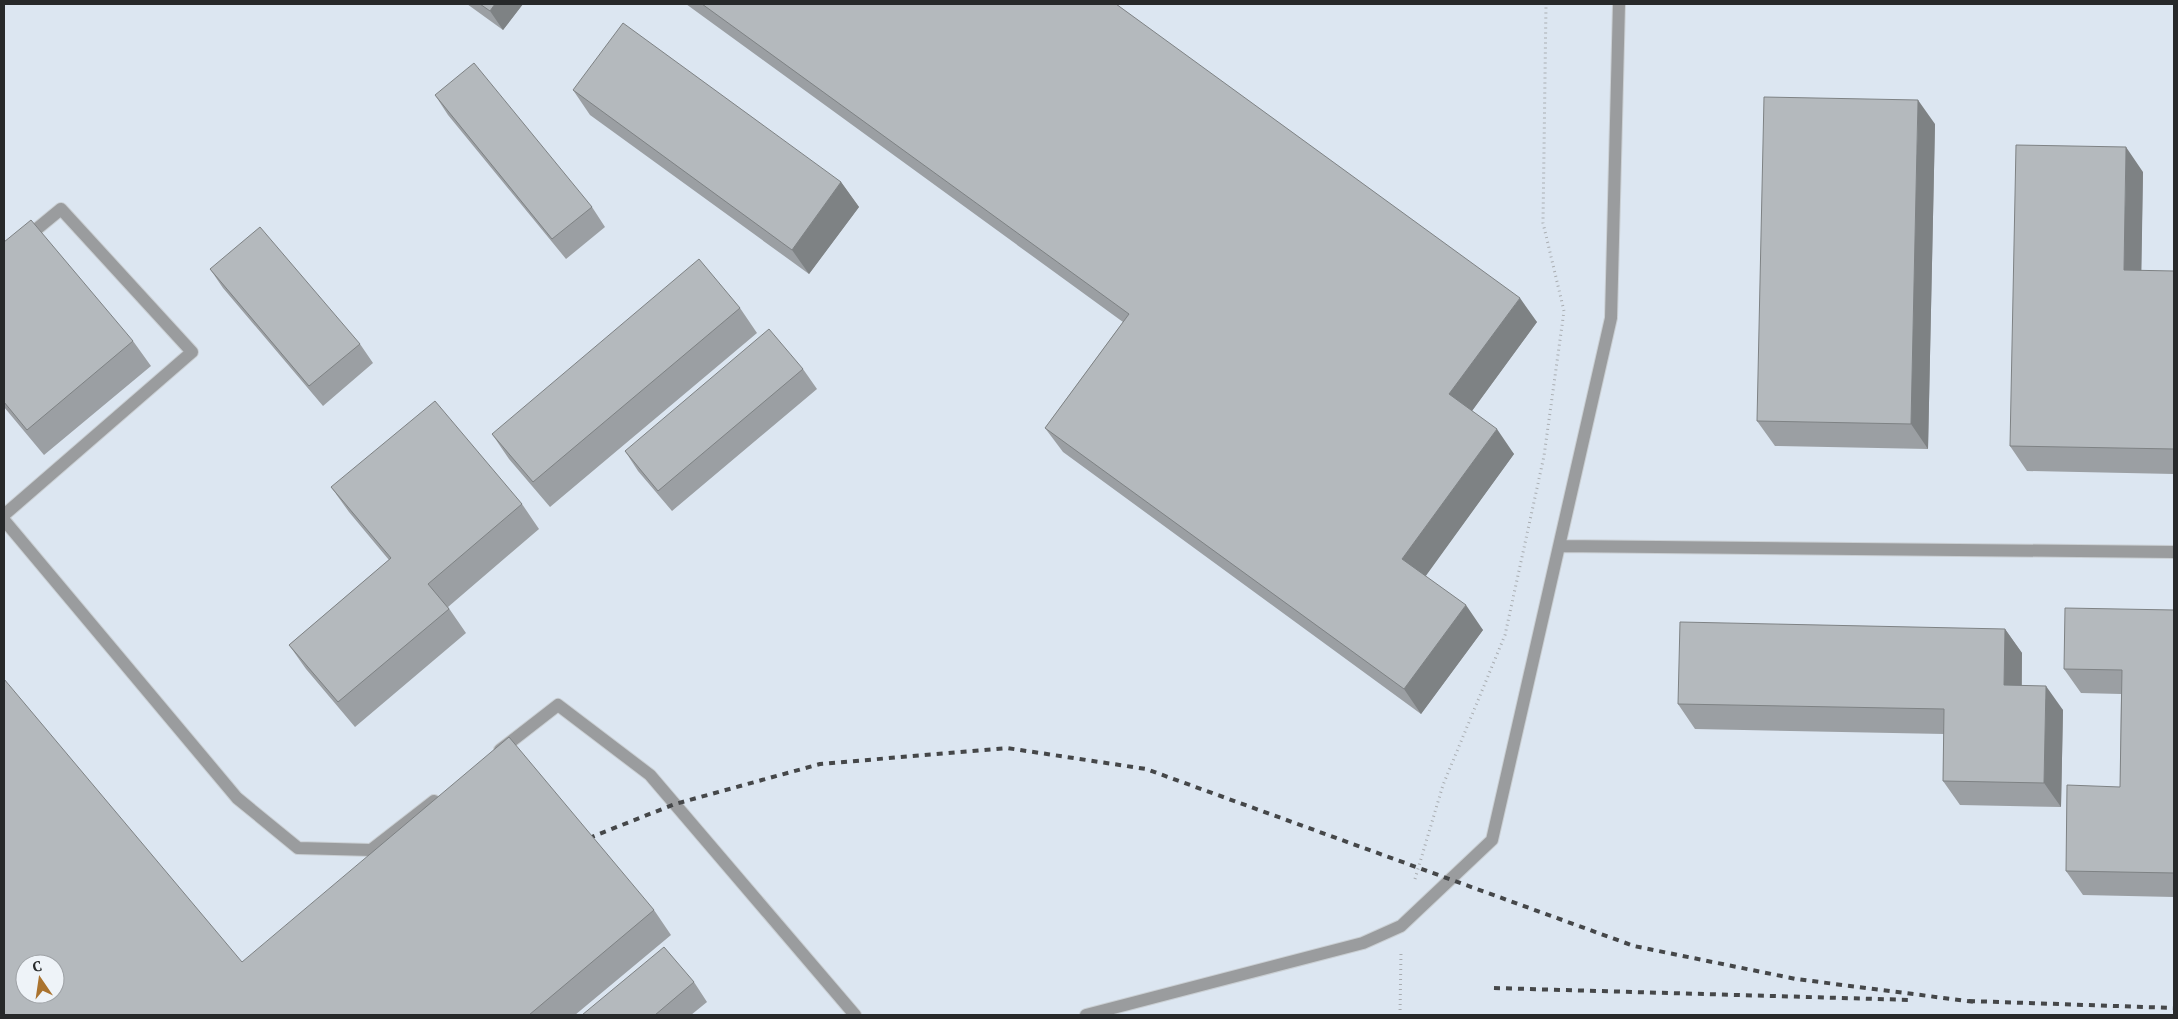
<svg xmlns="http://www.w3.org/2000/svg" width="2178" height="1019" viewBox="0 0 2178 1019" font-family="'PT Serif',serif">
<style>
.built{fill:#dce6f1;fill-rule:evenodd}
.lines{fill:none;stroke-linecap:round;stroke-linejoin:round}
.lane-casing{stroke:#cacfd3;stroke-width:14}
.street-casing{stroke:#cacfd3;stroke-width:14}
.path{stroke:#a9adb1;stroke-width:3;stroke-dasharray:1 4;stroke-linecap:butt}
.lane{stroke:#9a9c9e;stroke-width:12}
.street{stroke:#9a9c9e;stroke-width:12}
.rail{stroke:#454749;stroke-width:4;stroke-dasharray:6 6;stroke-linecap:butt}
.wall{fill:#9b9fa3}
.shaded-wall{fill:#7e8284}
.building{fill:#b4b9bd;stroke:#7e8284;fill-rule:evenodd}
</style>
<rect width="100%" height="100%" fill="#eef3f8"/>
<path class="built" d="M4,4H2174V1015H4ZM25,964H55V994H25Z"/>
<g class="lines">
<defs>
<path id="lane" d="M4,256L61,209L192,352L4,515"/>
<path id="street" d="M4,520L237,798L298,848L371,850L434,801
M1559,546L2174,552
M500,750L558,705L650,775L855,1015
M1086,1015L1363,943L1401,926L1492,840L1611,318L1619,4"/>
</defs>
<use href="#lane" class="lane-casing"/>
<use href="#street" class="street-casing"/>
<path class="path" d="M1415,879L1443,785L1505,635L1544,456L1564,311L1543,223L1546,4
M1400,1015L1401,951"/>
<use href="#lane" class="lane"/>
<use href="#street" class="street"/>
<path class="rail" d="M589,838L675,804L820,764L1007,748L1146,769L1634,946L1796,979L1975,1002
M1494,988L1912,1000
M1969,1001L2174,1008"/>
</g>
<path class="wall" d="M467,4H523L503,30Z
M686,4H1116L1537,322L1472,411L1514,454L1425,576L1483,630L1421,714L1063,452L1045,428L1123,322Z
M573,90L841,182L859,207L809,274L590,115Z
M435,95L592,207L605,227L566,259L448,115Z
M1935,124L1928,449L1775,446L1757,421Z
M2143,172L2141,271H2174V474L2027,471L2010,446Z
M4,242L133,341L151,366L44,455L4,407Z
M210,269L360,344L373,363L323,406L223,288Z
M740,308L757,333L550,507L509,459L492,434Z
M803,369L817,389L672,511L638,471L625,451Z
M331,487L522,504L539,529L448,607L466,633L355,727L306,669L289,645L389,560L349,512Z
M2174,610V897L2083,895L2066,871L2120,787L2121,694L2081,693L2064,669Z
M2005,629L2022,653V685L2063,710L2061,807L1960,805L1943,781L1944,734L1695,729L1678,704Z
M654,910L671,935L575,1015H4L242,962Z
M694,982L707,1002L691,1015H582Z"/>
<path class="shaded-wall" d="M495,4H523L503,30L490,11Z
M1918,100L1935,124L1928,449L1911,424Z
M2126,147L2143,172L2141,295L2124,270Z
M841,182L859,207L809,274L792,250Z
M1520,298L1537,322L1466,419L1449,394Z
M1497,429L1514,454L1420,584L1402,559Z
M1466,605L1483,630L1421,714L1404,689Z
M2005,629L2022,653L2021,710L2004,685Z
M2046,686L2063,710L2061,807L2044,783Z"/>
<path class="building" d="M480,4H495L490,11Z
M702,4H1116L1520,298L1449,394L1497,429L1402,559L1466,605L1404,689L1045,428L1129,314Z
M623,23L841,182L792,250L573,90Z
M474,63L592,207L552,239L435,95Z
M1764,97L1918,100L1911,424L1757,421Z
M2016,145L2126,147L2124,270L2174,271V449L2010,446Z
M31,220L133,341L27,430L4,402V242Z
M260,227L360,344L309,386L210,269Z
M699,259L740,308L533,482L492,434Z
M769,329L803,369L658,491L625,451Z
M435,401L522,504L428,584L449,609L338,702L289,645L391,558L331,487Z
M2065,608L2174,610V873L2066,871L2067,785L2120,787L2122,670L2064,669Z
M1680,622L2005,629L2004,685L2046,686L2044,783L1943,781L1944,709L1678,704Z
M4,679L242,962L509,737L654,910L529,1015H4ZM25,964H55V994H25Z
M664,947L694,982L655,1015H582Z"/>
<rect width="2178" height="1019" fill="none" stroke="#27292a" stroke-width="10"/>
<g transform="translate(40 979) rotate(347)"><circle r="24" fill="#eef3f8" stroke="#9ea2a6"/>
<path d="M0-4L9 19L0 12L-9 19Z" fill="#aa732f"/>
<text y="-8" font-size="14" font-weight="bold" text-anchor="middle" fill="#27292a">С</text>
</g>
</svg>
